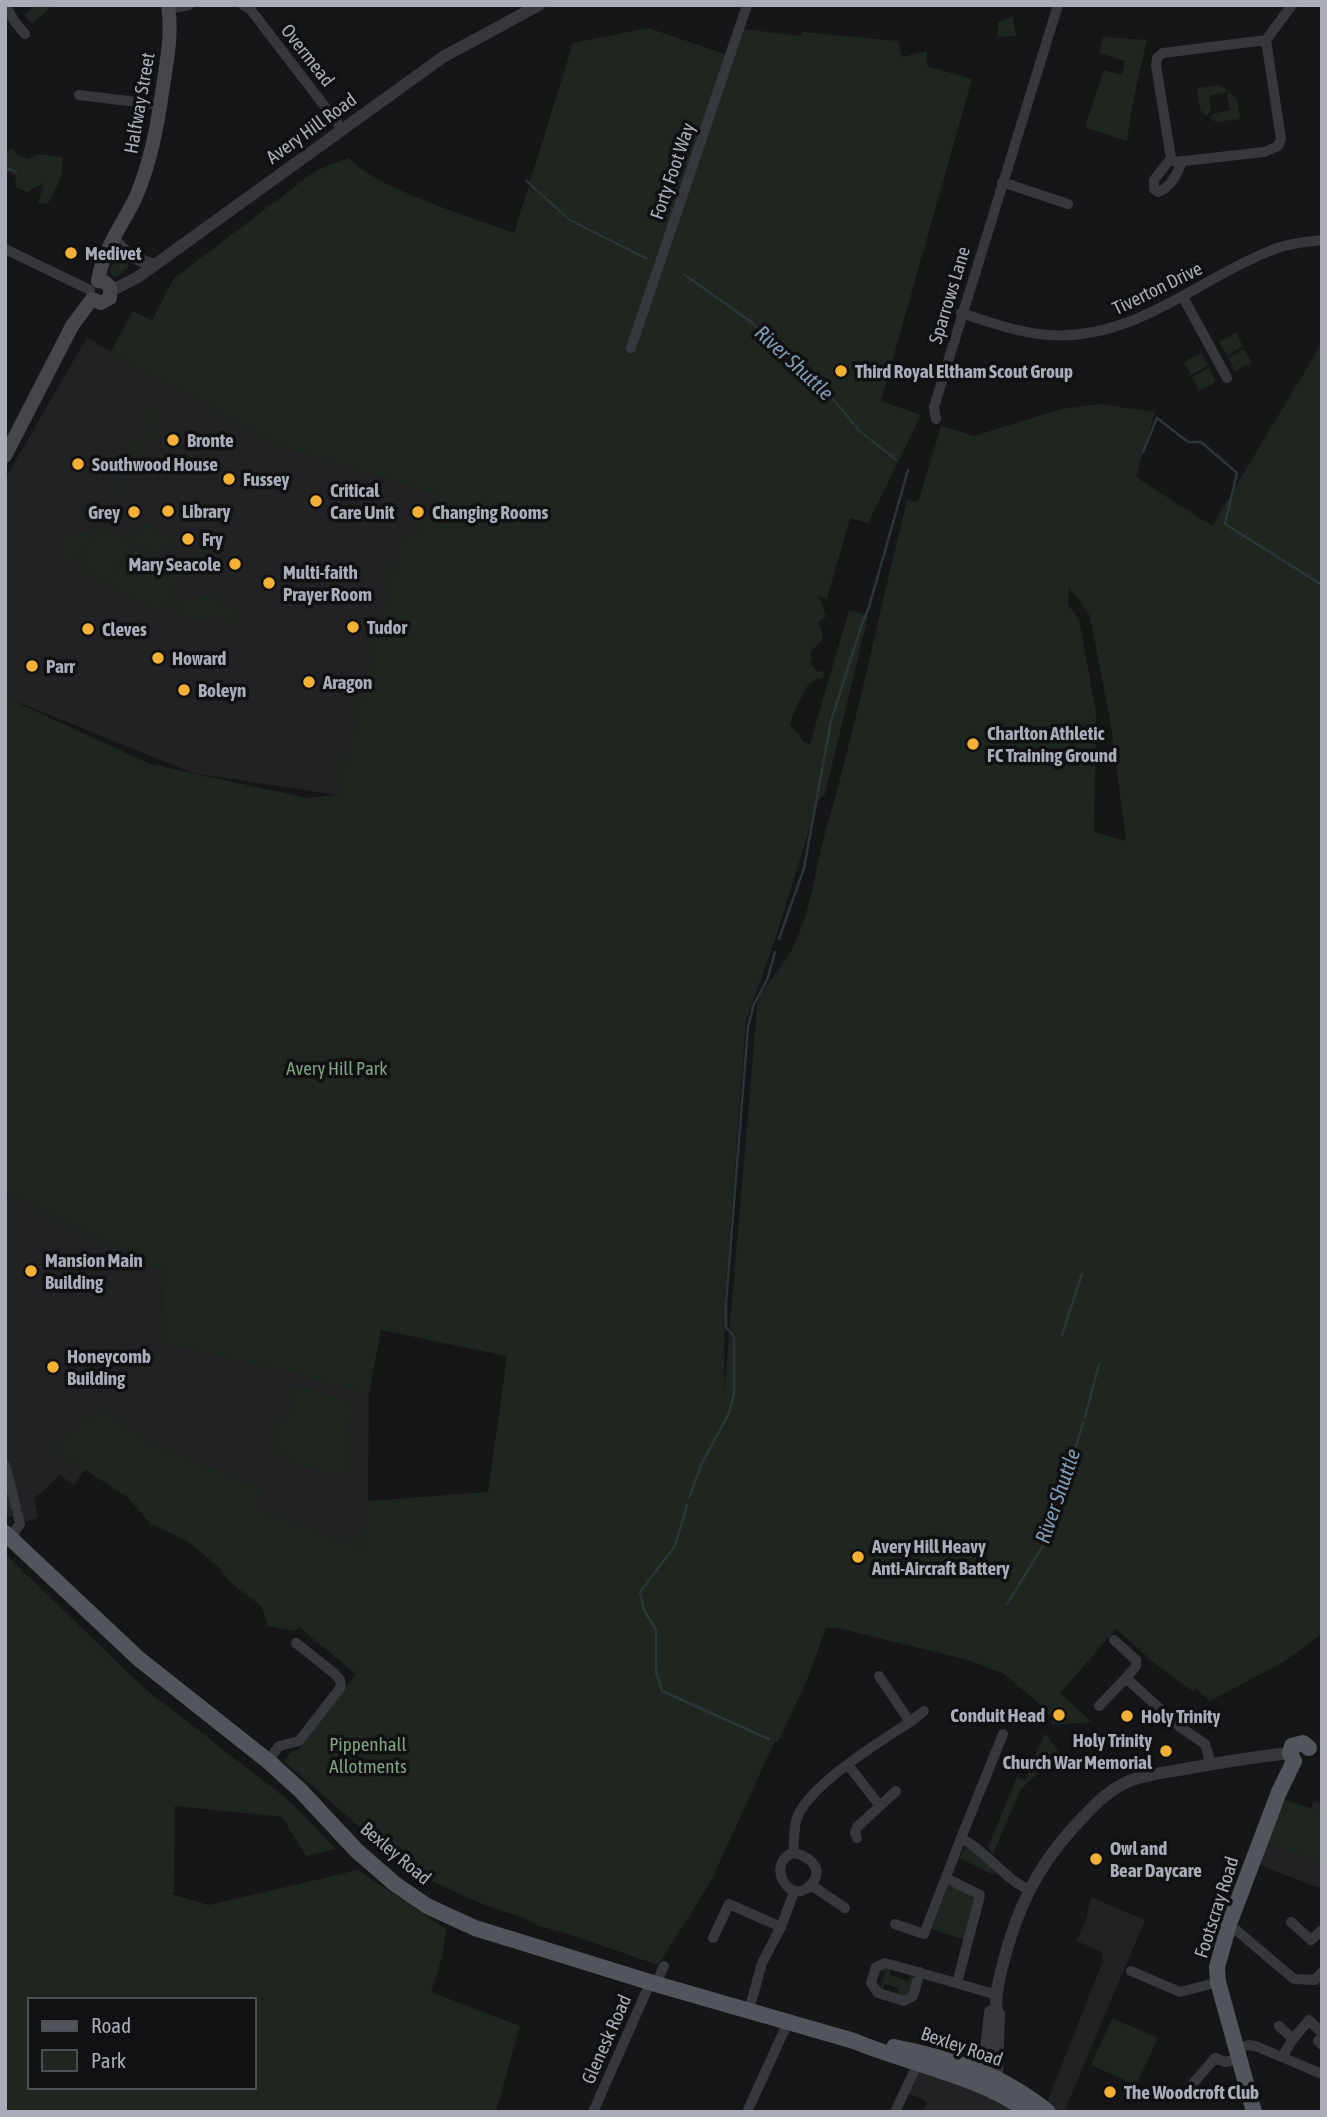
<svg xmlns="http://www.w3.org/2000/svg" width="1327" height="2117" viewBox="0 0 1327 2117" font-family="'Asap Condensed',sans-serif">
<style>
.built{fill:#222225}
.green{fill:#1e261f;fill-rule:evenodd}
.water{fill:#2c353c}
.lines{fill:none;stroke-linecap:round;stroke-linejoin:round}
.stream{stroke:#2c353c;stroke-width:2.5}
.minor{stroke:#37383d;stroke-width:10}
.tertiary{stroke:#37383d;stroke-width:12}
.secondary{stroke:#45474d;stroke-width:14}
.primary{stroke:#53555c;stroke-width:16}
.poi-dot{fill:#f2b134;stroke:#111113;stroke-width:2.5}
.labels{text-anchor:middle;stroke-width:7;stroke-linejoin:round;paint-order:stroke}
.street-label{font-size:19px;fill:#a8adb8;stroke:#111113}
.poi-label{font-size:19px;font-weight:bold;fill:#a8adb8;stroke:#111113;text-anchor:start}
.park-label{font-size:19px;fill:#7fa381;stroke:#111113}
.water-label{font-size:21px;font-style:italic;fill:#7f9bb3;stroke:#111113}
</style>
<rect width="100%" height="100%" fill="#161618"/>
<path class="built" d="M174,278L442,496L337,795L193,773L5,697V479L87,337L111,352L133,311L152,321Z
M5,1191L153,1268H162L161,1332L369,1394L368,1501L361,1547L356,1674L95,1458L73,1485L60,1475L34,1499L38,1516L36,1519L25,1522L23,1514L11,1517L5,1514Z
M1285,1800L1311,1808L1314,1801L1322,1803V1889L1259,1865Z
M1091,1897L1145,1920L1064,2112H1057L1047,2102L1103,1961L1102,1952L1077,1941L1086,1920Z
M918,2068L967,2085L1015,2112L923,2110L927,2102L907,2093Z"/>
<path class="green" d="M35,5H48L50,8L32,24L24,15Z
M1013,16L1016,36L998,37V22Z
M648,28L734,57L743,29L802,36L803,32L898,41L902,57L927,51V66L972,79L881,401L921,415L868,523L850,518L827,599L816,596L820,599L826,617L818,622C826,639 824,638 811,651L812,659L810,663L818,672L823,671L824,677C819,679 813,680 809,684C805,688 791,718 790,725L799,734L803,742L810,744L849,610L868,616L825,794L818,801L776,937L746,1021L725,1299L724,1393L758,997C769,982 783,966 792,949C812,912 815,866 827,826C858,719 880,608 907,500L918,502L941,426L974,436L1062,409L1098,404L1155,412L1136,477L1212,526L1322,343V1634L1285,1661L1210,1701L1195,1688L1193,1691L1159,1667L1116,1629L1060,1693L1092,1722L1052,1725V1718L1043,1707L1004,1674L968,1660L838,1628H826L807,1680L778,1742L775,1741L711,1881L658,1965L562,1932L538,1926L532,1921L480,1903L436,1883L379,1844L284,1761L290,1753L300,1748L356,1674L299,1627L295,1631L268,1626L261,1606L230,1582L218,1566L187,1541L151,1524L127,1497L54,1449L102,1408L146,1443L260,1487L256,1510L361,1547L368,1501L488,1492L507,1356L381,1330L369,1394L289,1372L171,1345L161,1332L162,1268H153L5,1191V697L150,764L307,798L337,795L402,537L419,531L442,496L279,445L111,352L133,311L152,321L174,278L317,170L348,158C380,190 469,216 514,233L573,43ZM1069,587L1090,616L1111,726L1126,841L1094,832L1096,713L1079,619L1068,605Z
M1103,37L1147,40L1133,101L1127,141L1085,127L1104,70L1122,75L1125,61L1099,53Z
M1219,85L1227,90L1224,93L1209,96L1211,111L1207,116L1200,110L1197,88Z
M1229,92L1237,99L1240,119L1216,122L1210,118L1213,114L1230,110L1227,95Z
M13,149L16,154L27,159L38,154L62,157C65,172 56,190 48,203L38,204L44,183L27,192L16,187L15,175L5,171V152Z
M117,257L127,261L129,267L118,276L113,277L109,271Z
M1236,333L1243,346L1227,356L1219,342Z
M1244,349L1252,362L1235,371L1228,358Z
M1201,353L1208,366L1191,375L1184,362Z
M1209,368L1216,382L1199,391L1192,377Z
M158,406L161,416L135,465L128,461L154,413L150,408Z
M127,464L134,468L118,496L112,493Z
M144,522L171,537L161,556L151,551L153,547L145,543L142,546L133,541Z
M100,527L130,543L107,584L89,574L82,559Z
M206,528L218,531L211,562L192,557Z
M96,529L83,551L72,562H67L64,555L63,535H78Z
M132,544L183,572L161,613L109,585Z
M213,596L230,608L236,618L233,623L224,622L215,615L207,620L182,618L176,614C180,600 199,596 213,596Z
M308,1387L341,1399L353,1409L344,1440L352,1445L349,1468L333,1475L300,1465L272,1449L275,1431L290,1411L293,1389Z
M5,1554L143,1687L293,1804L336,1849L306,1856L282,1817L175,1806L174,1893L171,1894L209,1905L358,1870L446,1929L442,1958L431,1992L520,2026L496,2112H5ZM30,2000H254V2087H30Z
M1045,1733L1059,1753L1021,1789L993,1854L988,1847L1017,1777L1025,1780Z
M1285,1800L1322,1812V1862L1267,1843Z
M965,1848C977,1849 987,1863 995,1873L994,1875L959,1858Z
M951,1885L972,1897L976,1903L965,1940L932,1929L948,1886Z
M882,1967L891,1968L890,1975L909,1981L911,1974L914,1978L911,1993L904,1998L897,1995L899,1988L885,1984L883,1991L876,1984L881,1986L885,1972L879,1970Z
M1112,2018L1158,2038L1136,2085L1091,2065Z"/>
<path class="water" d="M526,179L570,219L648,258L647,260L568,220L525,181Z
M684,273L752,321L789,354L817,378L860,430L897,459L896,461L858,431L815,378L752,324L683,275Z"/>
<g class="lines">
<path class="stream" d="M5,168L16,171
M1143,452L1157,418L1188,442H1201L1237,473L1225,524L1322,585
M779,939L804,868L831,721L862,624L869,607L908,470
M1062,1335L1082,1274
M1085,1417L1099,1364
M689,1498L702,1463L729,1413L734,1393V1337L726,1327V1303L748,1027L754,1004L767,980L775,952
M687,1505L675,1546L640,1592L644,1610L656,1630V1672L662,1691L769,1739
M1007,1604L1048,1538L1083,1423"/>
<path class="minor" d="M5,5L15,22L25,34
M243,5L251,10L342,129
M169,9L189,5
M1266,40L1163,53L1157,58L1156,65L1171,158L1175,162L1264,152L1278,146L1281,139L1266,40L1292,5
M79,95L161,105
M1171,158L1154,180V189L1158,192C1169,189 1178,174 1181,163
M1002,182L1068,204
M5,249L90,290
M1183,297L1227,378
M961,313C990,322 1019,333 1049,335C1136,341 1198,278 1275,249C1289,243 1306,242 1322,240
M631,348L747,5
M936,419L934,407L1058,5
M5,1465L16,1507
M10,1538L20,1524L18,1515
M1114,1640L1136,1660V1666L1126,1678
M1099,1706L1126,1678L1180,1727L1205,1744L1211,1764
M910,1722L924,1711
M268,1761L279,1746L299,1741L341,1687L340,1680L335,1674L296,1643
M848,1765L880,1806L857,1827L855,1833L857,1838
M880,1806L896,1791
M961,1838L1003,1734
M793,1853C794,1843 794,1831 796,1821C805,1787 881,1741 910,1722L879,1676
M793,1853C807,1855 824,1867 813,1882C791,1911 764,1863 793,1853Z
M946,1878L980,1895L957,1983
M811,1885L845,1908
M1291,1922L1311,1940L1322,1930
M895,1924L924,1934L961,1838C988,1852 1002,1877 1029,1890
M1229,1924L1294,1979L1315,1980L1322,1972
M713,1938L729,1904L781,1927
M1131,1971L1180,1992L1218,1982
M920,1972L913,1996L904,2001L878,1993L871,1983L876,1967L885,1963C922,1973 959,1984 997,1995
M656,1984L664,1966
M749,2010L762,1963L781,1927L794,1892
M1279,2026L1293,2039
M1322,2036L1318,2041L1322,2045
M1236,2048L1249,2045L1258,2047L1322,2074
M1282,2057L1293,2039L1309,2020L1322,2033
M1190,2087L1215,2058L1225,2062L1239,2059
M593,2112L651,1981
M747,2112L788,2022
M895,2112L918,2063"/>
<path class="tertiary" d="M114,240L132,257L154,265
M111,291L138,277L443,57L539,5
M995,2009L990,2012L983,2080L985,2088L997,2079L999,2014C990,2001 1005,1958 1009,1942C1025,1890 1047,1854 1085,1815C1097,1802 1111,1789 1127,1782C1143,1775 1161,1773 1179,1770C1216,1763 1253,1757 1290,1753"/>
<path class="secondary" d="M98,281C102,252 122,225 135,199C152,160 158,121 164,80C168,54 172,31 168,5
M92,299L101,303L110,298V287L105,282L98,281
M5,456L72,326L92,299"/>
<path class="primary" d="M5,1533L139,1659L268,1761L300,1790L357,1851L395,1884L427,1906L475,1928L656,1984L854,2041C908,2064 981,2076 1028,2112
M1294,1761L1290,1753L1292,1746L1303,1743L1309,1748
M894,2047C950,2058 1004,2075 1048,2112
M1254,2112L1218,1982L1217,1967L1229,1924L1279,1792L1294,1761"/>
</g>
<g class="poi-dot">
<circle cx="71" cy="253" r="7"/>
<circle cx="841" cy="371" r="7"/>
<circle cx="173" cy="440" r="7"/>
<circle cx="78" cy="464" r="7"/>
<circle cx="229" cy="479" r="7"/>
<circle cx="316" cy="501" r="7"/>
<circle cx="168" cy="511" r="7"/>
<circle cx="134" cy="512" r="7"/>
<circle cx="418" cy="512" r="7"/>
<circle cx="188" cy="539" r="7"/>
<circle cx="235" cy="564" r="7"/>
<circle cx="269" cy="583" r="7"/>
<circle cx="353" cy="627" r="7"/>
<circle cx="88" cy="629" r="7"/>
<circle cx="158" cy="658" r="7"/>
<circle cx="32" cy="666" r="7"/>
<circle cx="309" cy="682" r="7"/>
<circle cx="184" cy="690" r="7"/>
<circle cx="973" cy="744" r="7"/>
<circle cx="31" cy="1271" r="7"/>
<circle cx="53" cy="1367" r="7"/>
<circle cx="858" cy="1557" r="7"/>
<circle cx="1059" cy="1715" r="7"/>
<circle cx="1127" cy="1716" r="7"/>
<circle cx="1166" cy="1751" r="7"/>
<circle cx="1096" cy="1859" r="7"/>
<circle cx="1110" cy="2092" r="7"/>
</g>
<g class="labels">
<g class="street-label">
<text transform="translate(308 55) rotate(52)" y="7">Overmead</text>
<text transform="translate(139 103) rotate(-80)" y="7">Halfway Street</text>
<text transform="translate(311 128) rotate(-36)" y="7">Avery Hill Road</text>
<text transform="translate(672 171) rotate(-71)" y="7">Forty Foot Way</text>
<text transform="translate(1157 288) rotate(-26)" y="7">Tiverton Drive</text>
<text transform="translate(949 295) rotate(-73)" y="7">Sparrows Lane</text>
<text transform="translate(396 1853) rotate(40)" y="7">Bexley Road</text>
<text transform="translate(1216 1907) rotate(-72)" y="7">Footscray Road</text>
<text transform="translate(606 2039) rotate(-66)" y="7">Glenesk Road</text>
<text transform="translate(962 2046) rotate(19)" y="7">Bexley Road</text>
</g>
<g class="poi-label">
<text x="85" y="260">Medivet</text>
<text x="855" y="378">Third Royal Eltham Scout Group</text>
<text x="187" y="447">Bronte</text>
<text x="92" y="471">Southwood House</text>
<text x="243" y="486">Fussey</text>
<text x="330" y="497">Critical<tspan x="330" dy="22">Care Unit</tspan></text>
<text x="182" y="518">Library</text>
<text x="120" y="519" text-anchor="end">Grey</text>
<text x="432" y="519">Changing Rooms</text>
<text x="202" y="546">Fry</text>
<text x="221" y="571" text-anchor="end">Mary Seacole</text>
<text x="283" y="579">Multi-faith<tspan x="283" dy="22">Prayer Room</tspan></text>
<text x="367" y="634">Tudor</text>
<text x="102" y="636">Cleves</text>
<text x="172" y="665">Howard</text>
<text x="46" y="673">Parr</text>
<text x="323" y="689">Aragon</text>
<text x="198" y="697">Boleyn</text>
<text x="987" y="740">Charlton Athletic<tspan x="987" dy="22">FC Training Ground</tspan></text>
<text x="45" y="1267">Mansion Main<tspan x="45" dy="22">Building</tspan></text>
<text x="67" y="1363">Honeycomb<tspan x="67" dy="22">Building</tspan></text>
<text x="872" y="1553">Avery Hill Heavy<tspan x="872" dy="22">Anti-Aircraft Battery</tspan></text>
<text x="1045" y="1722" text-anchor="end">Conduit Head</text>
<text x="1141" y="1723">Holy Trinity</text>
<text x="1152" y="1747" text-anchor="end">Holy Trinity<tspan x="1152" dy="22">Church War Memorial</tspan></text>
<text x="1110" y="1855">Owl and<tspan x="1110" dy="22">Bear Daycare</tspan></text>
<text x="1124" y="2099">The Woodcroft Club</text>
</g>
<g class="park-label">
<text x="337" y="1075">Avery Hill Park</text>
<text x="368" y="1751">Pippenhall<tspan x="368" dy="22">Allotments</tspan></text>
</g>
<g class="water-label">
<text transform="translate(794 363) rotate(43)" y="7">River Shuttle</text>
<text transform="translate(1058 1496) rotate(-71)" y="7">River Shuttle</text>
</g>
</g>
<rect width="1327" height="2117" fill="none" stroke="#a8adb8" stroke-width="14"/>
<rect x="28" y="1998" width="228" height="91" fill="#111113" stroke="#4d4f55" stroke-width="2"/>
<rect x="42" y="2021" width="35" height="10" fill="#53555c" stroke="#4d4f55" stroke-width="2"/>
<text x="91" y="2033" font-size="21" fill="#a8adb8">Road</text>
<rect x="42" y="2050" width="35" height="21" fill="#1e261f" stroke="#4d4f55" stroke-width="2"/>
<text x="91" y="2068" font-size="21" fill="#a8adb8">Park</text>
</svg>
